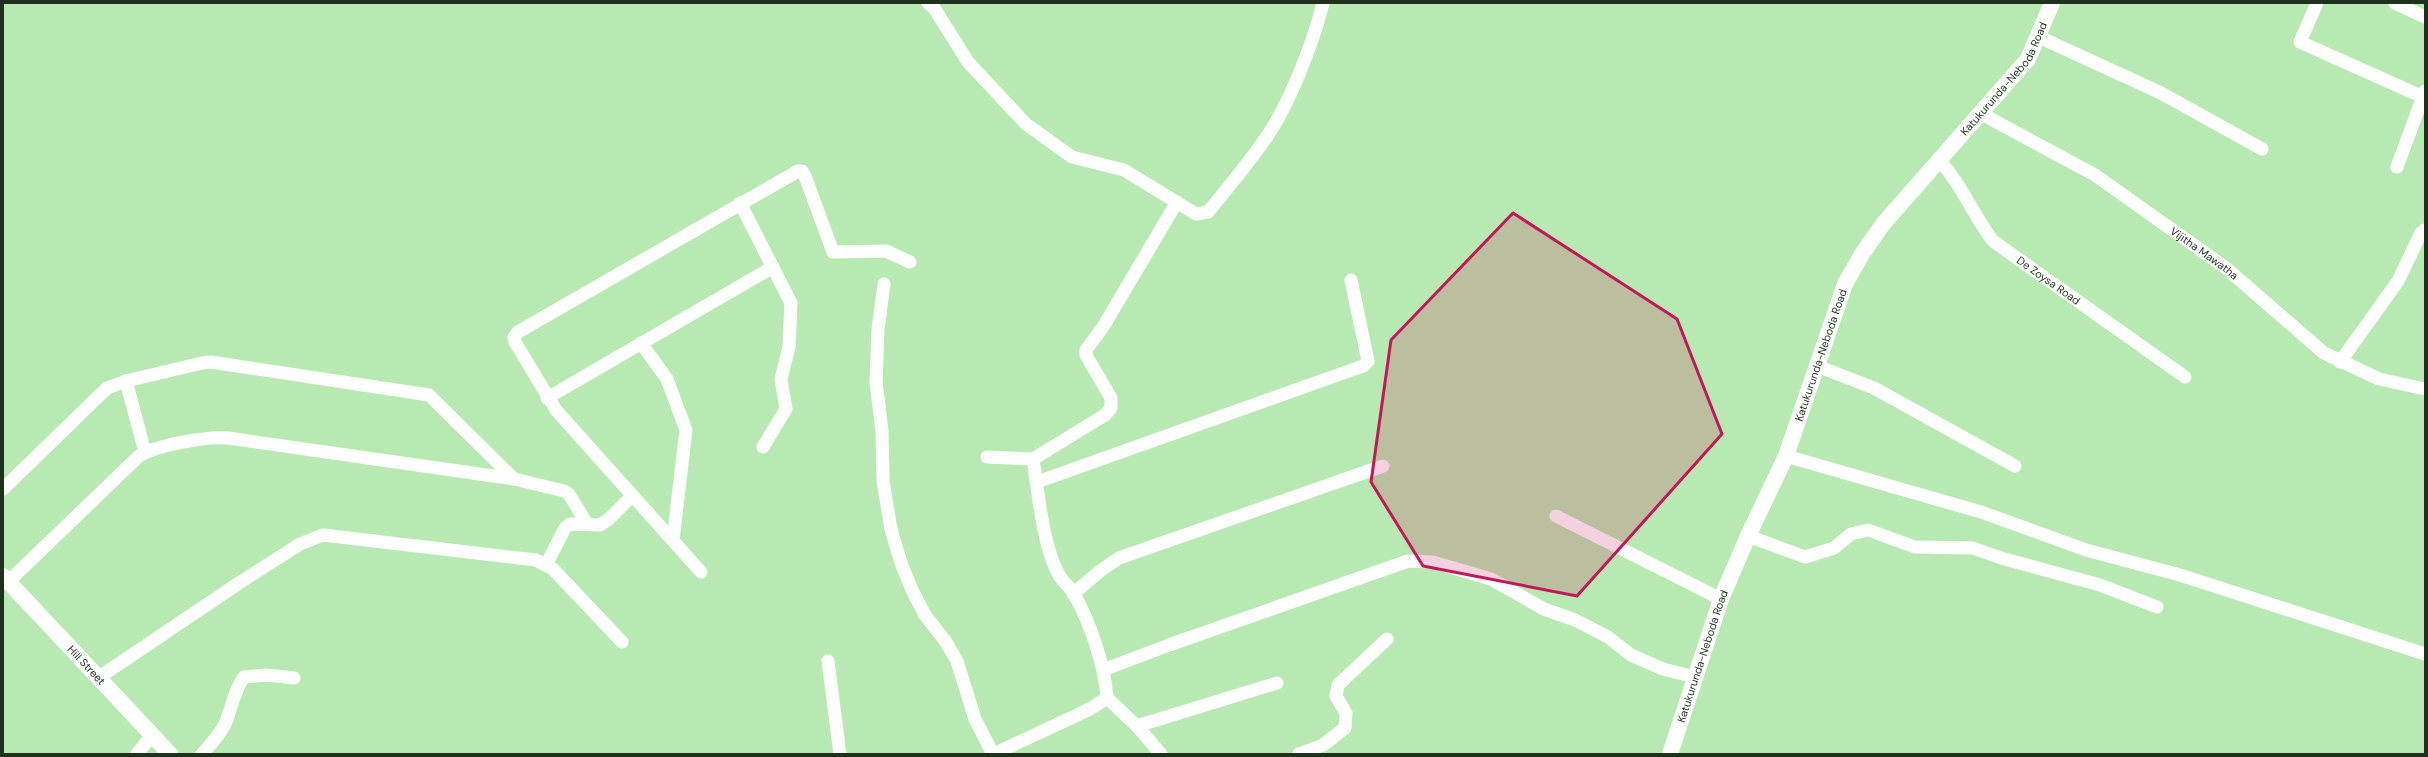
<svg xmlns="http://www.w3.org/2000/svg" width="2428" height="757" viewBox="0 0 2428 757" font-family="'DM Sans',sans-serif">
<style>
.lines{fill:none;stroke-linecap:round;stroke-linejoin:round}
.minor{stroke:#fff;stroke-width:13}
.major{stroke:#fff;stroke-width:16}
.marked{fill:#c2185b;fill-opacity:0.2;stroke:#c2185b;stroke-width:3;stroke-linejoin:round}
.labels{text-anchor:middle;stroke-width:3.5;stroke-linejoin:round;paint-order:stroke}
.street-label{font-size:11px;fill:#1e311c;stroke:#c6f6bf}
</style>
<rect width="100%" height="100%" fill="#b9e9b2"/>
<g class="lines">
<g class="minor">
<path d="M928,3L934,8L968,62L1026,124L1072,157L1124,170L1196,214L1208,212C1227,189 1246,166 1263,142C1288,108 1313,44 1323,3"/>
<path d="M2317,3L2300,42L2423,97"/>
<path d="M2395,3L2425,17"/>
<path d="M2039,37L2161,93L2262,149"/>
<path id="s1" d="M1980,113L2095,175L2226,268L2324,353L2379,379L2425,389"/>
<path id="s2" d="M1938,159C1961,183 1973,215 1993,241L2185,377"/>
<path d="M2397,167L2425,91"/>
<path d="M740,203L791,303L789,347L781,379L786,409L763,447"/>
<path d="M884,284L878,330L876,382L882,431L883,481L891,529L901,563L913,592L925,615L946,642L957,661L975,719L993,754"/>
<path d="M641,343L667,379L686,430L673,540"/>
<path d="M2340,362L2398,281L2421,233L2425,230"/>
<path d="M1817,366L1874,388L2015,466"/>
<path d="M126,381L145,452"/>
<path d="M547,398L773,267"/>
<path d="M1786,456L1981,512L2086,550L2180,575L2425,654"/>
<path d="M987,457L1033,459L1105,415L1111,408V398L1086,355V350L1103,327L1177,202"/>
<path d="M1037,482L1363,366L1368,361L1351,280"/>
<path d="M3,489L107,388L126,381L202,363L211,362L429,395L514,479"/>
<path d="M1556,516L1721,599"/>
<path d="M1748,536L1805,557L1834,548L1851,534L1868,530L1915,547L1973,548L2001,558L2100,585L2157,607"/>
<path d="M546,565L565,528L570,524L600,525L609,519L632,496"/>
<path d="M701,572L556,410L515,342L514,337L518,332L798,171H802L805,176L833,252L886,251L910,262"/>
<path d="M8,582L139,456C157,445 207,436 228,438L514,479L564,491L569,494L587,524"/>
<path d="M1073,594L1100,571L1119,558L1383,466"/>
<path d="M828,661L840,754"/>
<path d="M1103,670L1169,645L1408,561L1433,562L1491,579L1544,609L1575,620L1608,637L1631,655L1663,669L1695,677"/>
<path d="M98,678L239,583L300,544L323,535L536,560L553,569L622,642"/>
<path d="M1107,698L1137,726L1161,754"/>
<path d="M1137,726L1277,683"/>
<path d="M137,754L152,735"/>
<path d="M202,754C211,744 219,736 225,724C232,708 234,690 244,677L267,675L294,678"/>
<path d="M994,754L1090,709L1107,698C1105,666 1090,622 1074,594C1070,587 1063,582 1059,575C1043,547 1038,491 1033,459"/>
<path d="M1299,754L1323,745L1345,728L1346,713L1336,696L1338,685L1387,639"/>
</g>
<g class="major">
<path id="s3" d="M3,576L170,754"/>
<path id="s4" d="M1670,754L1721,599L1748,536L1786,456L1845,284L1862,254L1883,224L2028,59L2052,3"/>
</g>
</g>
<path class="marked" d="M1513,213L1677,319L1722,434L1577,596L1423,566L1371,482L1391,340Z"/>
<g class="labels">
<g class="street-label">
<text dy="4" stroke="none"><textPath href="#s4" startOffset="763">Katukurunda-Neboda Road</textPath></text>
<text dy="4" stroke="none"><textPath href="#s1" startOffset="265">Vijitha Mawatha</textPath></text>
<text dy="4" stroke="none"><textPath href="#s2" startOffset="167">De Zoysa Road</textPath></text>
<text dy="4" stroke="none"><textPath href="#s4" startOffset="427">Katukurunda-Neboda Road</textPath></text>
<text dy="4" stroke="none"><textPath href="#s4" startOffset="103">Katukurunda-Neboda Road</textPath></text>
<text dy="4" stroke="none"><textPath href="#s3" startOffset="122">Hill Street</textPath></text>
</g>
</g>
<rect width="2428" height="757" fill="none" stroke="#1e311c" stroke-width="8"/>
</svg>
